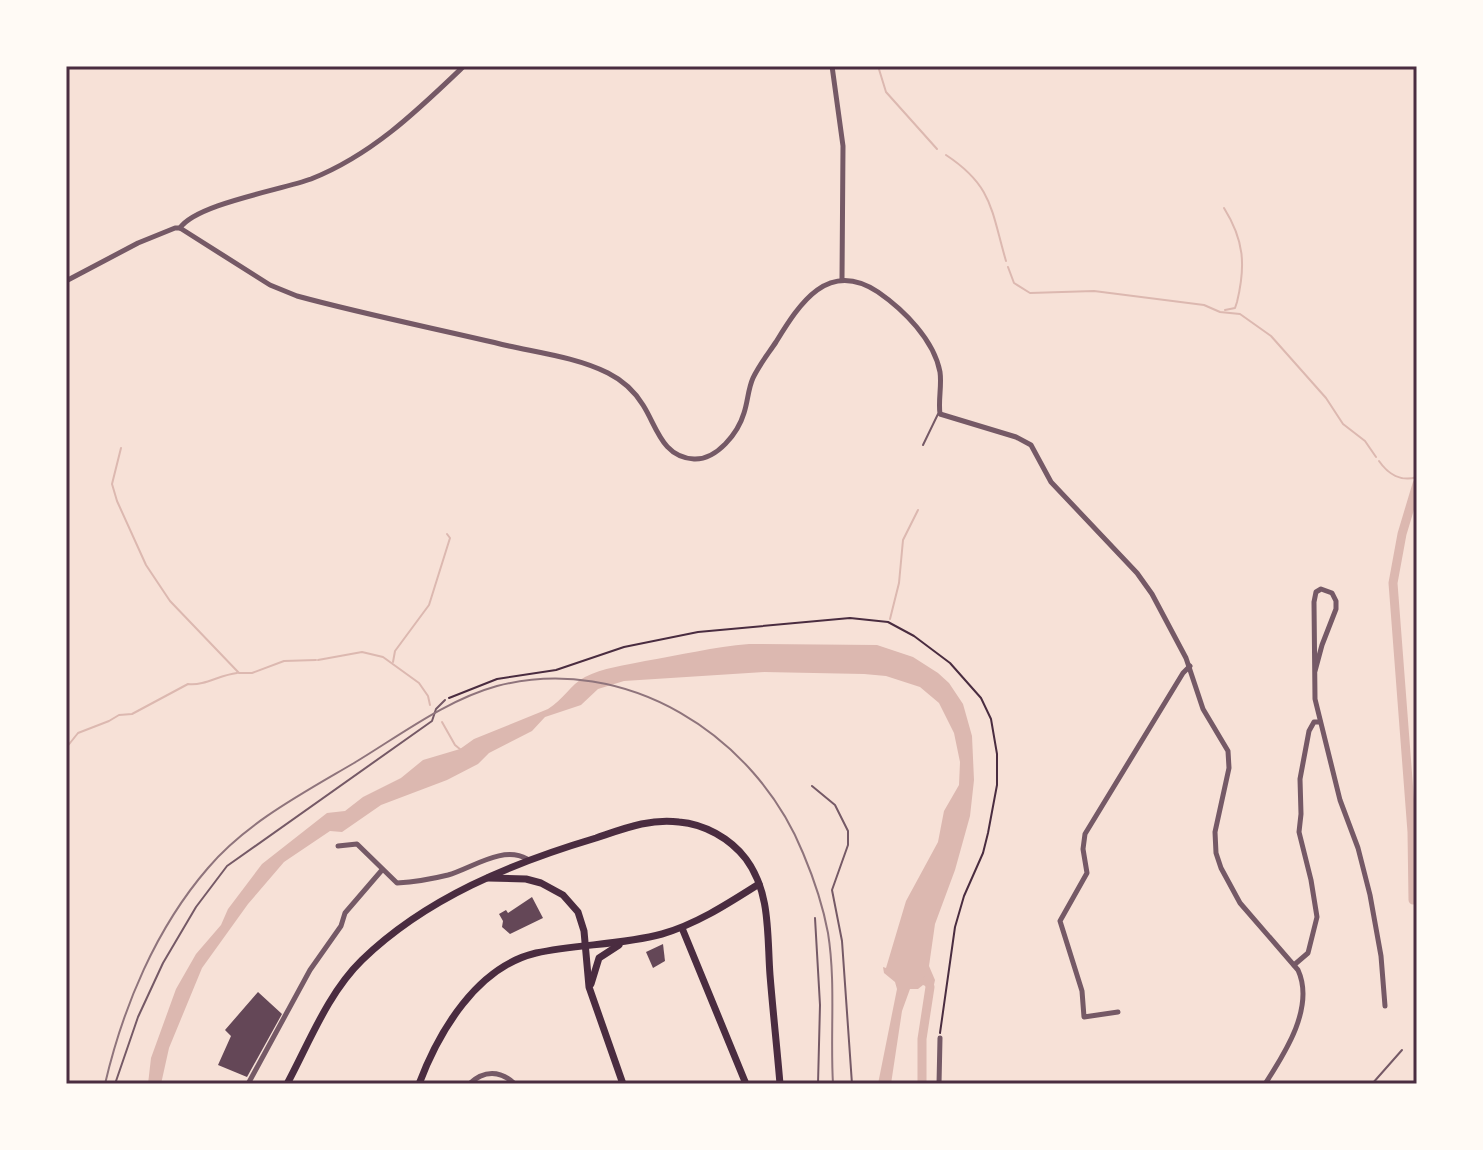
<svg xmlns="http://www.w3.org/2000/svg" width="1483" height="1150" viewBox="0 0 1483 1150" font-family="'Roboto Condensed',sans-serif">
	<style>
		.water { fill: #dcb8b0 }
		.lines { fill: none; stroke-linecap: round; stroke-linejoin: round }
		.stream { stroke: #dcb8b0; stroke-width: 2 }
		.canal { stroke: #dcb8b0; stroke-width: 9 }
		.building { fill: #644757 }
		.path { stroke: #4a2c40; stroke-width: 2 }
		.service { stroke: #755966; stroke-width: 2 }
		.minor { stroke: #755966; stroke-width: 5 }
		.secondary { stroke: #4a2c40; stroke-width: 7 }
		.rail { stroke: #8f747c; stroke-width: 2 }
		.neatline { fill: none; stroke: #4a2c40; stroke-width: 3 }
	</style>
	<rect width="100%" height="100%" fill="#f7e1d7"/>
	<path class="water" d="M 749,644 L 877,645 L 913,657 L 938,673 L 949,683 L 963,704 L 972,736 L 974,780 L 970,816 L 955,870 L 935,924 L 929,966 L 935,980 L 933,989 L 923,985 L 918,989 L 910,989 L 902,1011 L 891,1084 L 878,1084 L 897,989 L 895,982 L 884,973 L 883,967 L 886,968 L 906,901 L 938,842 L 944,811 L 959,785 L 960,762 L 954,733 L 939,703 L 920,687 L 886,676 L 864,674 L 764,672 L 624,681 L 598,689 L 581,705 L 545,717 L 532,731 L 489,753 L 478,764 L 447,780 L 381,805 L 342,832 L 330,831 L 284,862 L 248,904 L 202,968 L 169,1048 L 161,1084 L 148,1084 L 151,1058 L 176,989 L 196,954 L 221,925 L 228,909 L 262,864 L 327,813 L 345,811 L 363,797 L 401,778 L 423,760 L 460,749 L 474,739 L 548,709 C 563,700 570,685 585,677 C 602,668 626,665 645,661 C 680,655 714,647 749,644 Z"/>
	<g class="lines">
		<g class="stream">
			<path d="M 878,66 L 886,92 L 937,149"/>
			<path d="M 946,155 C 993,186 991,210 1006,261"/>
			<path d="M 1224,208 C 1244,240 1246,265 1237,302 L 1235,308 L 1225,310"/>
			<path d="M 1008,267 L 1014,283 L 1030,293 L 1094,291 L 1204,305 L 1220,312 L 1240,314 L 1271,336 L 1326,398 L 1343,424 L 1365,441 L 1376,457"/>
			<path d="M 121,448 L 112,484 L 117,501 L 146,565 L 170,601 L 239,673 L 252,673 L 284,661 L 316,660"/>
			<path d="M 1379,461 C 1388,474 1401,482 1417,477"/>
			<path d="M 890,619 L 899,583 L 903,540 L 918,510"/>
			<path d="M 318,660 L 362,652 L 383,657 L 419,683 L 428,696 L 430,705"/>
			<path d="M 393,662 L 395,651 L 429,605 L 450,538 L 447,534"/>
			<path d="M 442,722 L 455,745 L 461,750"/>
			<path d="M 66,748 L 78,733 L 109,721 L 119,715 L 132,714 L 188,684 C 205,686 219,675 237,673"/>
		</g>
		<g class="canal">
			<path d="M 1413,900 L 1412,832 L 1393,583 L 1402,534 L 1417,484"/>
			<path d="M 922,1084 L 922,1039 L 930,987 L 928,979"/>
		</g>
	</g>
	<g class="building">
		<path d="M 532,897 L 543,918 L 510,934 L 502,927 L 503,921 L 499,914 L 506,910 L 508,913 Z"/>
		<path d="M 663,944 L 665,961 L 653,968 L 646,952 Z"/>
		<path d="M 258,992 L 282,1014 L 247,1077 L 218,1065 L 231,1036 L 225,1030 Z"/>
	</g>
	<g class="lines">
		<path class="path" d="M 449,698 L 497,679 L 556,670 L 624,647 L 698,632 L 850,618 L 888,622 L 914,636 L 950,663 L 981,698 L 991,719 L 997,754 L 997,785 L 988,833 L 983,853 L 964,896 L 955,927 L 940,1033"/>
		<g class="service">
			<path d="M 923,445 L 938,414"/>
			<path d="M 812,786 L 835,805 L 848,831 L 848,845 L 832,890 L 842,941 L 852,1084"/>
			<path d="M 815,918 L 820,1005 L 818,1084"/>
			<path d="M 115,1084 L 138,1017 L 163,963 L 196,907 L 227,866 L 432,721 L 436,709 L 445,700"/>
			<path d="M 1372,1084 L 1402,1050"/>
		</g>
		<g class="minor">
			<path d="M 832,66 L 843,146 L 842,279"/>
			<path d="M 180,228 C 196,204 281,190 311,179 C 372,155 418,110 464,66"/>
			<path d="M 66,281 L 138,243 L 175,228 L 180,228 L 270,285 L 297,296 C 367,315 438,329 509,346 C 541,353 578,358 608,373 C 622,380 635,392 643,405 C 657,427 662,457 694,459 C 717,460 738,433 744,413 C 748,401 748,389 753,378 C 759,365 768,354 776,342 C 800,303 828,259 878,292 C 904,310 934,340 940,372 C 942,386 938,400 940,414 L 1016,437 L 1031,445 L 1051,482 L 1137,573 L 1152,594 L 1186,658 L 1203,709 L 1228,751 L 1229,768 L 1215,832 L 1216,853 L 1221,868 L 1240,903 L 1298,970 C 1315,1007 1285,1053 1265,1084"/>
			<path d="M 1315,671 L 1322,645 L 1336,609 L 1336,601 L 1332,593 L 1321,589 L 1316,592 L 1314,602 L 1315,699 L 1340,800 L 1358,848 L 1370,895 L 1381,956 L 1385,1006"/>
			<path d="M 338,846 L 357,844 L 397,883 C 414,882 432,879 448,875 C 472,868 503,845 527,859"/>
			<path d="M 1294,965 L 1308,953 L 1317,917 L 1311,880 L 1299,832 L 1301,814 L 1300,779 L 1309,731 L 1314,722 L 1319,722"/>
			<path d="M 1118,1012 L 1084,1017 L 1082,991 L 1060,921 L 1087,873 L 1083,849 L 1085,834 L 1183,673 L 1190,666"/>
			<path d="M 248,1084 L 310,970 L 341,926 L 345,913 L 382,870"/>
			<path d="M 469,1084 C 484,1070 500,1070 515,1084"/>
			<path d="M 939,1084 L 940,1038"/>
		</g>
		<g class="secondary">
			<path d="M 488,878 L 526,879 L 541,883 L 563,895 L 578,912 L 584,931 L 589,987 L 623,1084"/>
			<path d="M 682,928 L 746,1084"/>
			<path d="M 591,984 L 599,958 L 619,945"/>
			<path d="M 287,1084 C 309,1043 328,993 362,960 C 426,898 512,863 596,838 C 623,829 650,818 679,822 C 704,824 730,838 746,859 C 771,893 767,935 770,975 C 773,1012 777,1048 780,1084"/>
			<path d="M 419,1084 C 439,1031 477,967 536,953 C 578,944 621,945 662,934 C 697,924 729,903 759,884"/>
		</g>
		<path class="rail" d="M 105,1084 C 123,1007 156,928 208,868 C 246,823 303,793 354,763 C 399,736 446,700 497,686 C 626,653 755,735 803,853 C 814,879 823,906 828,933 C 836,983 830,1034 833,1084"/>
	</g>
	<rect width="1483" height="1150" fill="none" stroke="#fffaf5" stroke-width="136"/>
	<rect x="68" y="68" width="1347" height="1014" class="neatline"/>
</svg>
